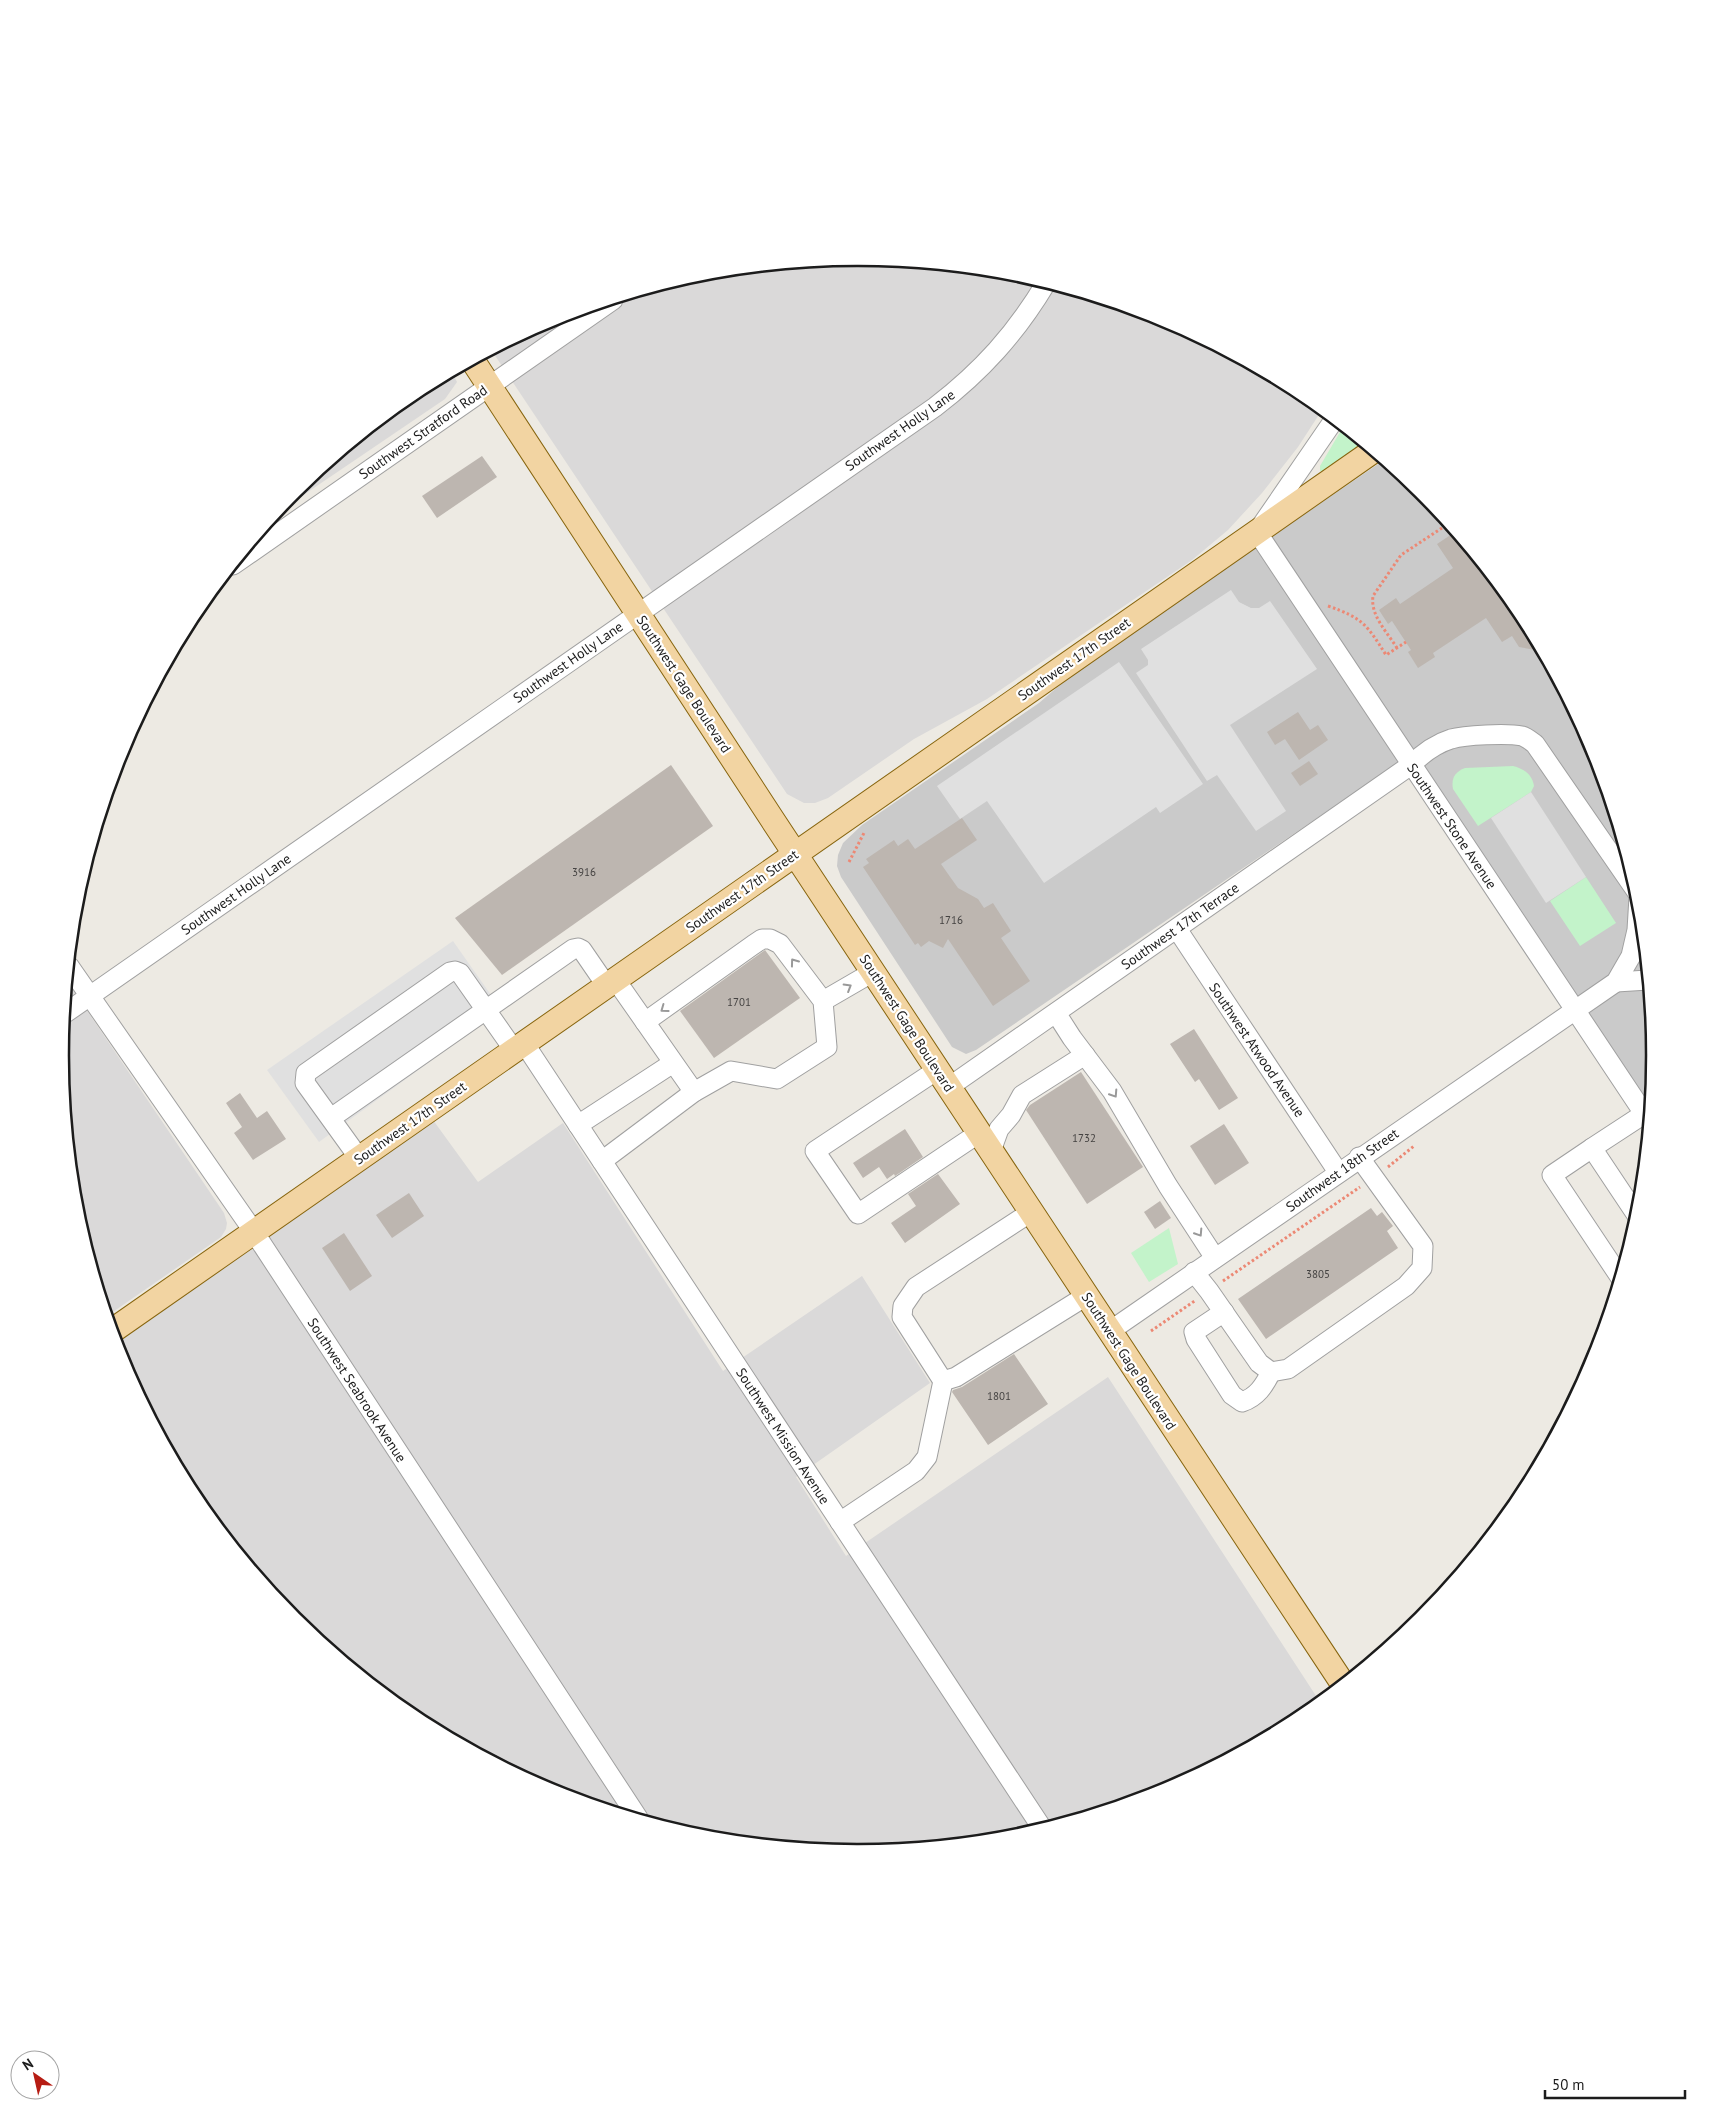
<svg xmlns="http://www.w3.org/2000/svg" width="1715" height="2110" viewBox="0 0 1715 2110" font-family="'PT Sans',sans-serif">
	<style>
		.residential { fill: #dad9d9 }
		.religious { fill: #cacaca }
		.park { fill: #c3f3ca }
		.parking { fill: #e0e0e0 }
		.building { fill: #bdb6b0 }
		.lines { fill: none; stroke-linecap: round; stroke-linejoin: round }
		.minor-casing { stroke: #a0a0a0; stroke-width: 21 }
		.major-casing { stroke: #87650e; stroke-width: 26 }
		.path { stroke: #ec8874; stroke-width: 3; stroke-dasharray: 2.5 2.5; stroke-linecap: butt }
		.minor { stroke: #fff; stroke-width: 19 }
		.major { stroke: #f2d4a2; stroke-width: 24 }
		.oneway { stroke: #999 }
		.labels { text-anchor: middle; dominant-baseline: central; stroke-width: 4.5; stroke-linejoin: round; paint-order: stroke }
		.number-label { font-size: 11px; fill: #444241 }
		.street-label { font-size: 14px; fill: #1c1c1c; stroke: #fff }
		.rim { fill: none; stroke: #1c1c1c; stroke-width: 2.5 }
	</style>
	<rect width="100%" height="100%" fill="#edeae3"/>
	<g class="residential">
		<path d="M 858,258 L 1013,273 L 1163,318 L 1301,392 L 1322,410 L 1298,447 L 1262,493 L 1228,530 L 1192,560 L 987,699 L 914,739 L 828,798 L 815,803 L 804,803 L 787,794 L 492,351 L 553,318 L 702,273 Z"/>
		<path d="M 452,372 L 457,382 L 445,399 L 274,515 L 294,491 L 415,392 Z"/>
		<path d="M 67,981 L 224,1213 L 227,1223 L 226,1229 L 221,1237 L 107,1316 L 75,1210 L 60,1055 Z"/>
		<path d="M 433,1120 L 478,1182 L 563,1123 L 723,1371 L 862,1276 L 930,1383 L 796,1477 L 846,1556 L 1108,1377 L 1320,1702 L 1300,1718 L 1162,1792 L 1013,1837 L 857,1852 L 702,1837 L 552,1792 L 414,1718 L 293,1619 L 194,1498 L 121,1360 L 115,1343 Z"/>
	</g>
	<path class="religious" d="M 1384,460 L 1422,491 L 1521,612 L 1594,750 L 1640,900 L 1655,1055 L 1650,1108 L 1414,752 L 976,1050 L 966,1054 L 952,1047 L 841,877 L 837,866 L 838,855 L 843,843 L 862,825 L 1039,703 L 1082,666 Z"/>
	<g class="park">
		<path d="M 1343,427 L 1363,443 L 1323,471 L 1320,471 L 1320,466 Z"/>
		<path d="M 1513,766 C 1524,769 1532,774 1534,786 L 1531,792 L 1478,826 L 1453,789 C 1451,778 1455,772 1465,768 Z"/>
		<path d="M 1586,877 L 1616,923 L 1580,946 L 1550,901 Z"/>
		<path d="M 1169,1228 L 1178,1264 L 1149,1282 L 1131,1253 Z"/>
	</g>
	<g class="parking">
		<path d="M 1231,590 L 1239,602 L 1251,608 L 1259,608 L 1270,601 L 1317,669 L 1230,725 L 1286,811 L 1256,831 L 1217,775 L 1207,781 L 1136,673 L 1148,665 L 1148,660 L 1141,649 Z"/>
		<path d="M 1119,662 L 1203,784 L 1160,813 L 1156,807 L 1044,883 L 987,801 L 960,819 L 937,786 Z"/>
		<path d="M 1531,792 L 1586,877 L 1546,903 L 1491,818 Z"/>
		<path d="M 453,941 L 491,995 L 567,942 L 591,945 L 319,1142 L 267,1070 Z"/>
	</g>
	<g class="building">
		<path d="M 482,456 L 497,477 L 437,518 L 422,496 Z"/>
		<path d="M 1455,532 L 1521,612 L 1541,651 L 1519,647 L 1512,636 L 1502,642 L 1486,618 L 1433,653 L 1435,657 L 1418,668 L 1408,652 L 1411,650 L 1392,621 L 1388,624 L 1379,610 L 1396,598 L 1400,604 L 1453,568 L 1437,544 Z"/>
		<path d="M 1298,712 L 1310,730 L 1318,725 L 1328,740 L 1299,760 L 1285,739 L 1275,745 L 1267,732 Z"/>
		<path d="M 1309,761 L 1318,774 L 1300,786 L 1291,773 Z"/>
		<path d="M 671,765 L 713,826 L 502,975 L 455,918 Z"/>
		<path d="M 962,818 L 977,840 L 941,864 L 958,888 L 978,899 L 984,908 L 993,903 L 1011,931 L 1001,938 L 1030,981 L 993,1006 L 948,939 L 943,948 L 929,941 L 921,947 L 918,943 L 915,945 L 863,867 L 869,863 L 866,859 L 894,840 L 898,846 L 908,839 L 915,849 Z"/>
		<path d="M 765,950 L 800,998 L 714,1058 L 680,1011 Z"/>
		<path d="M 1194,1029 L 1238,1098 L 1219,1110 L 1199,1079 L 1195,1082 L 1170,1044 Z"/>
		<path d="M 1081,1072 L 1143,1167 L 1087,1204 L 1026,1110 L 1030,1105 Z"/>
		<path d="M 240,1093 L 257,1118 L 267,1111 L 286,1139 L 253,1160 L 234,1133 L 242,1127 L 226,1103 Z"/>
		<path d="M 1224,1124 L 1249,1163 L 1215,1185 L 1190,1146 Z"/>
		<path d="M 905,1129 L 923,1157 L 895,1176 L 894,1174 L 887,1179 L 879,1167 L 863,1178 L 853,1163 Z"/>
		<path d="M 938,1174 L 960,1204 L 905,1243 L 891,1223 L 916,1206 L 908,1194 Z"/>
		<path d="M 409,1193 L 424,1216 L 392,1238 L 376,1215 Z"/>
		<path d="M 1160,1201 L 1171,1218 L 1155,1229 L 1144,1212 Z"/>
		<path d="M 1371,1208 L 1377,1216 L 1382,1212 L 1393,1226 L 1387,1231 L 1398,1248 L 1266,1339 L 1238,1299 Z"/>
		<path d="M 344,1233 L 372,1276 L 350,1291 L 322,1248 Z"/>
		<path d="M 1014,1354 L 1048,1404 L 988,1445 L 952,1392 L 953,1390 L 962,1387 Z"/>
	</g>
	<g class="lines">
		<g class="minor-casing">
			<g id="minor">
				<path d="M 1334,420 L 1257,532 L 1649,1121"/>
				<path d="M 233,565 L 613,300"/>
				<path d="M 1177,929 L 1338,1172"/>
				<path d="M 69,966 L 254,1232 L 638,1818"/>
				<path d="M 615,979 L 694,1092"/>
				<path d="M 1616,982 L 1648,980"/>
				<path d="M 823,1001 L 873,972"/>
				<path d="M 1056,1013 L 1072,1038 L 1112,1091 L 1168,1186 L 1215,1258"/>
				<path d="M 64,1014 L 935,407 C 982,371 1016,333 1046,283"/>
				<path d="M 524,1043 L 1042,1828"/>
				<path d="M 937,1070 L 815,1151 L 858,1214 L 979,1133"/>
				<path d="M 949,1087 L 1411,765 C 1422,754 1435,744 1451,739 C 1465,735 1507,733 1522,736 C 1526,737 1531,741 1535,744 L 1637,892"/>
				<path d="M 331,1118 L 573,949 L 578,948 L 582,950 L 606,985"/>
				<path d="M 578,1125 L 673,1063"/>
				<path d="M 1592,1148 L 1552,1175 L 1620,1277"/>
				<path d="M 991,1151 L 999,1129 L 1011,1115 L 1022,1095 L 1085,1055"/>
				<path d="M 359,1158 L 305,1083 L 306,1073 L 450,972 L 455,971 L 460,973 L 514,1050"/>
				<path d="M 602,1161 L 694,1092 L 731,1071 L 777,1079 L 827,1047 L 823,1001 L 780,944 L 770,939 L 762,939 L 753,945 L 645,1022"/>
				<path d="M 1031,1212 L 916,1287 L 903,1306 L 902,1317 L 943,1381 L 956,1377 L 1086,1296"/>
				<path d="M 1638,1217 L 1592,1148 L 1644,1114"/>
				<path d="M 1194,1272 L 1209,1291 L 1259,1363 L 1271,1372 L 1288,1369 L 1406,1286 L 1422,1268 L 1423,1246 L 1359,1157"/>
				<path d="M 1224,1312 L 1194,1332 L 1196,1339 L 1232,1395 L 1242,1402 C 1257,1397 1264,1386 1271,1372"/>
				<path d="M 1110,1331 L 1616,982 L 1631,956 L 1637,930 L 1639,897"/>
				<path d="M 840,1522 L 916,1471 L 927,1457 L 943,1381"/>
			</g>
		</g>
		<g class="major-casing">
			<g id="major">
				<path d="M 473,361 L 772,819 L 1343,1684"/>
				<path d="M 112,1331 L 1373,451"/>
			</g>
		</g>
		<g class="path">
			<path d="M 1328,606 C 1363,618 1367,625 1386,655 L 1406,642"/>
			<path d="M 1397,648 C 1387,632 1370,615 1373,596 L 1401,555 L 1448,524"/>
			<path d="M 849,862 L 865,831"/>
			<path d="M 1388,1167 L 1414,1146"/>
			<path d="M 1223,1281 L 1360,1187"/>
			<path d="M 1151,1331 L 1196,1300"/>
		</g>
		<use href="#minor" class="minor"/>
		<use href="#major" class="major"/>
	</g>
	<defs><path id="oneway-chevron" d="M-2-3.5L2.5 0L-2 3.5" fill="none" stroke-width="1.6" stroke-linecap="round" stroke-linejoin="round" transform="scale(1.25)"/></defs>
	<g class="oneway">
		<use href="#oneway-chevron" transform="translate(794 962) rotate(-126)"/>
		<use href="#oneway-chevron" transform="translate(848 987) rotate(-31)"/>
		<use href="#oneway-chevron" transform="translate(664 1009) rotate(144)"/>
		<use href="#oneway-chevron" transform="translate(1114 1094) rotate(57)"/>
		<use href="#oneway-chevron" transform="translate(1199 1233) rotate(57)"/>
	</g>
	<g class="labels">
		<g class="number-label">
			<text x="584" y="872">3916</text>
			<text x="951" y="920">1716</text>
			<text x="739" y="1002">1701</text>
			<text x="1084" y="1138">1732</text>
			<text x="1318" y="1274">3805</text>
			<text x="999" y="1396">1801</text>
		</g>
		<g class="street-label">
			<text transform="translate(900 430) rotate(-35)">Southwest Holly Lane</text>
			<text transform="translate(423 432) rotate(-35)">Southwest Stratford Road</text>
			<text transform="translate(1074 659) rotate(-35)">Southwest 17th Street</text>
			<text transform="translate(568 662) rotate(-35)">Southwest Holly Lane</text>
			<text transform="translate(684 684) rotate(57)">Southwest Gage Boulevard</text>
			<text transform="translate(1452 826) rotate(56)">Southwest Stone Avenue</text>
			<text transform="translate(742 891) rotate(-35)">Southwest 17th Street</text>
			<text transform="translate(236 894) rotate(-35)">Southwest Holly Lane</text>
			<text transform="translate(1180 926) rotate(-35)">Southwest 17th Terrace</text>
			<text transform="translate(907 1023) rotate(57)">Southwest Gage Boulevard</text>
			<text transform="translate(1257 1050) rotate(56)">Southwest Atwood Avenue</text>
			<text transform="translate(410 1123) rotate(-35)">Southwest 17th Street</text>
			<text transform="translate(1342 1170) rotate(-35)">Southwest 18th Street</text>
			<text transform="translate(1129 1361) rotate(57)">Southwest Gage Boulevard</text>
			<text transform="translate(357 1390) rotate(57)">Southwest Seabrook Avenue</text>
			<text transform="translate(783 1436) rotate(57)">Southwest Mission Avenue</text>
		</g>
	</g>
	<path d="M0 0H1715V2110H0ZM857 266H858A788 788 0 0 1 1646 1054V1056A788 788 0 0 1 858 1844H857A788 788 0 0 1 69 1056V1054A788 788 0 0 1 857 266Z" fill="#fff" fill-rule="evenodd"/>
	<path class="rim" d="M857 266H858A788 788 0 0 1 1646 1054V1056A788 788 0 0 1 858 1844H857A788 788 0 0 1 69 1056V1054A788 788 0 0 1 857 266Z"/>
	<g transform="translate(35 2075) rotate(326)"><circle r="24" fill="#ffffff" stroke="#a4a4a4"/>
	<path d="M0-4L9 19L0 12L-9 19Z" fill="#b61c13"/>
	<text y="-8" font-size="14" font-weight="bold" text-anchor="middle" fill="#1c1c1c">N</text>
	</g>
	<path d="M1545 2090v8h140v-8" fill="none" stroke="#1c1c1c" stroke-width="2.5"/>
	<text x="1552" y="2090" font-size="15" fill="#1c1c1c" stroke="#ffffff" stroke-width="4" paint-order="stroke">50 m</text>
</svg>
